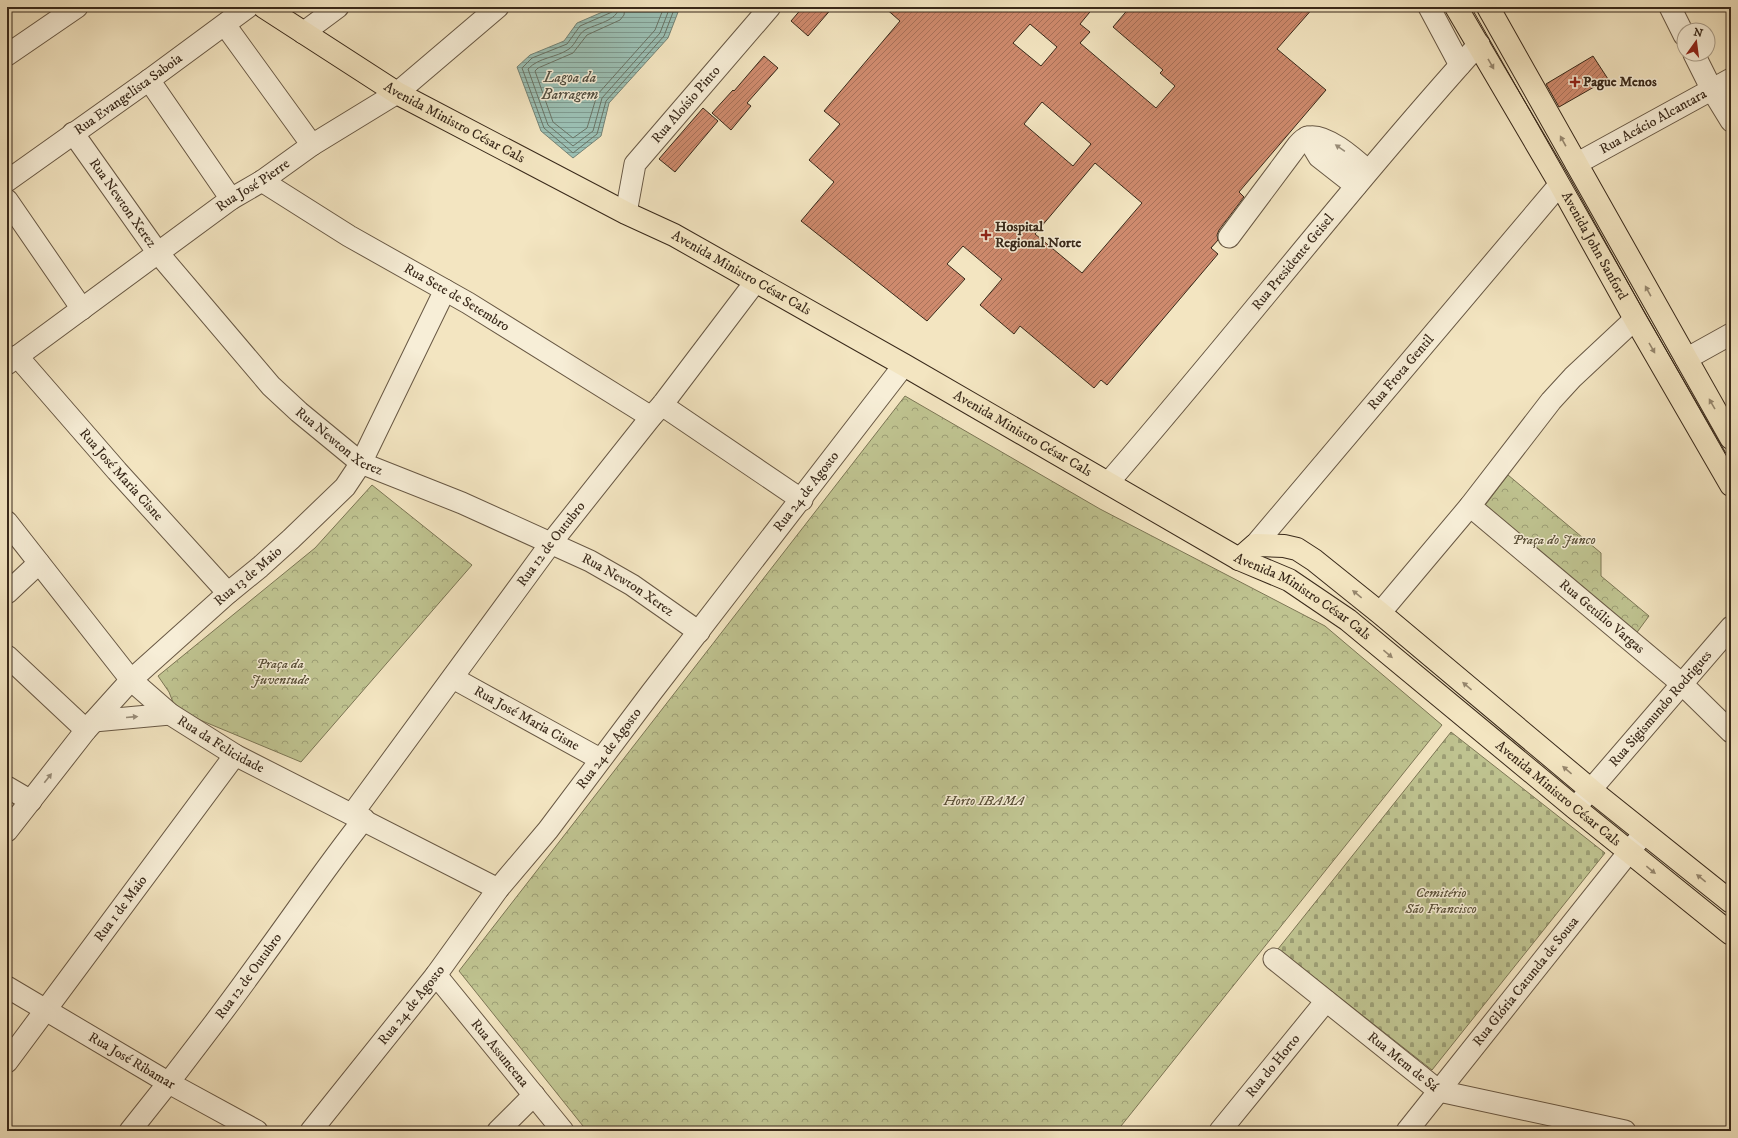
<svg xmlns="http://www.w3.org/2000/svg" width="1738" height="1138" viewBox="0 0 1738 1138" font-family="'IM FELL DW Pica',serif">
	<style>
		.forest { fill: url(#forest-crowns); stroke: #7c7655 }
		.cemetery { fill: url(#cemetery-stones); stroke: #7c7655 }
		.water { fill: url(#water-rules); stroke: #748376 }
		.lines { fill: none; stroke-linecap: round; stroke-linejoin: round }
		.shore { stroke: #6a7466; stroke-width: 1 }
		.building { fill: url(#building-hatch); stroke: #39291a; fill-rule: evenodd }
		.minor-casing { stroke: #685844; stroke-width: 23 }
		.major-casing { stroke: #39291a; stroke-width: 24 }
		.minor { stroke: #f7eed7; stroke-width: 21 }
		.major { stroke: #f3e5c1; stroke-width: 22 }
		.tram { stroke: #39291a; stroke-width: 1 }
		.oneway { fill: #96876e }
		.oneway2 { fill: #988c78 }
		.poi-dot { fill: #8f2418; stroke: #f7eed7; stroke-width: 1.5 }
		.labels { text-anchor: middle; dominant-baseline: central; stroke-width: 3; stroke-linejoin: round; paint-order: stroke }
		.poi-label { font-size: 14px; font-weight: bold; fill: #39291a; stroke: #f7eed7; text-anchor: start }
		.street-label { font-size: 14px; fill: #39291a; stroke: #f7eed7 }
		.park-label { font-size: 14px; font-style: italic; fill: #5a5038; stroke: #f7eed7 }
		.water-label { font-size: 15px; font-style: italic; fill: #524e40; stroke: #f7eed7 }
	</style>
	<defs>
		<pattern id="forest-crowns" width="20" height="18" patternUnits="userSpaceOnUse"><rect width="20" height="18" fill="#bfc390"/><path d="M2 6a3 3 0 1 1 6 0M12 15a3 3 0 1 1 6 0" fill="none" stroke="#9c9e75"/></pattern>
		<pattern id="cemetery-stones" width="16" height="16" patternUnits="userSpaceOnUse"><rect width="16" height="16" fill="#bfc390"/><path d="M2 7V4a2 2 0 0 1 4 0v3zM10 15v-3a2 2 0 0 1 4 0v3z" fill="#9c9e75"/></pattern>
		<pattern id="water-rules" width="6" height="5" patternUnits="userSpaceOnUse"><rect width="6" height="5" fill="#9bbfb3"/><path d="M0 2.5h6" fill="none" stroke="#7f9b91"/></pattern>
		<pattern id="building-hatch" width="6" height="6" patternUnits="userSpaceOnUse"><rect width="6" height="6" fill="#ce8a6d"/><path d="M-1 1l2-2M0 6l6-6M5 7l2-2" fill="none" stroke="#a87159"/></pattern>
	</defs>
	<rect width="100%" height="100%" fill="#f3e5c1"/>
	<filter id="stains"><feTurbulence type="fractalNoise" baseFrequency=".005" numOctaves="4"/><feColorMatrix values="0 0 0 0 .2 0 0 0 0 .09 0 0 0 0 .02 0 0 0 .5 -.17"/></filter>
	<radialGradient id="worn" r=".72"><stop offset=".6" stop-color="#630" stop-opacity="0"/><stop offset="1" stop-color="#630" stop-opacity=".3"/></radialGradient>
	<g class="forest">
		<path d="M 905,396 L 1100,509 L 1325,626 L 1442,725 L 1117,1131 L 587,1131 L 459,971 Z"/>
		<path d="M 1508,475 L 1601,553 L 1601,576 L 1649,616 L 1635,635 L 1483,508 Z"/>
		<path d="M 372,485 L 472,565 L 301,762 L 176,710 L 169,692 L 158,676 L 315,548 Z"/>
	</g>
	<path class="cemetery" d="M 1451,732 L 1605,853 L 1432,1070 L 1278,949 Z"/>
	<path class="water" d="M 614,7 L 680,7 L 668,38 L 609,103 L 601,136 L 573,158 L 541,131 L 517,67 L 530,55 L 564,41 L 577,23 Z"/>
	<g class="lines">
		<g class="shore">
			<path d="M 614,7 L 612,12 L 580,26 L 567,44 L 532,58 L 522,68 L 544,128 L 573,153 L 597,134 L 606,101 L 664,36 L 675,7"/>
			<path d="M 619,7 C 618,21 595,24 585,30 C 578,34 576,44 569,49 C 556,58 539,57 528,69 L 548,125 L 573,146 L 593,131 L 602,98 L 660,33 L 670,7"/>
			<path d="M 625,7 L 624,15 L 620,20 L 587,35 L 573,53 L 538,68 L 535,71 L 553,122 L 573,138 L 587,128 L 597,95 L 655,30 L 664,7"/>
		</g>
	</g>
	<g class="building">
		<path d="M 803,7 L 833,7 L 808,36 L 791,21 Z"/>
		<path d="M 884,7 L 1094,7 L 1080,24 L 1090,32 L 1080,43 L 1156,108 L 1175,86 L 1160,73 L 1163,70 L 1113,27 L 1130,7 L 1314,7 L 1277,49 L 1326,90 L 1239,192 L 1244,197 L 1219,230 L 1217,235 L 1218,240 L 1211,248 L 1218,254 L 1107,385 L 1101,380 L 1094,388 L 1020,326 L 1014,334 L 980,305 L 1002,279 L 963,246 L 947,264 L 965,279 L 927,321 L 801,221 L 834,182 L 809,160 L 840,124 L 824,111 L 900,21 ZM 1030,24 L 1057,47 L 1041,66 L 1013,43 ZM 1042,102 L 1091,144 L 1073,166 L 1024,124 ZM 1095,163 L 1142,203 L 1082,273 L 1035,234 Z"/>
		<path d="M 764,56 L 778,68 L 747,103 L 751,106 L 731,130 L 712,113 L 733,90 L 734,91 Z"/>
		<path d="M 1593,56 L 1608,79 L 1559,107 L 1546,84 Z"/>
		<path d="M 703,108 L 718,121 L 675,172 L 659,159 Z"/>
	</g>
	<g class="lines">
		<g class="minor-casing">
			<g id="minor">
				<path d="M 1429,7 L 1460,65"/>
				<path d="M 1670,7 L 1684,35"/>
				<path d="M 225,25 L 312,145"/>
				<path d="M 303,33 L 338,7"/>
				<path d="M 1694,54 L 1712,90 L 1731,121"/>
				<path d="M 7,55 L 77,7"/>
				<path d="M 149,80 L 231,199"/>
				<path id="s1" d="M 73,133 L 158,253 L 271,386 L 299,412 L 361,463 L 462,503 L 590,561 L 632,585 L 699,632"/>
				<path d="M 1307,137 L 1319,157 L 1356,186"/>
				<path id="s2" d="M 1576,164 L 1731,79"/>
				<path id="s3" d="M 7,181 L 149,80 L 248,7"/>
				<path id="s4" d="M 262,181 L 349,236 L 468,303 L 651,417"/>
				<path d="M 7,200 L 82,309"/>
				<path id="s5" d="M 626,213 L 635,164 L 770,7"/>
				<path d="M 1229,237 L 1291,154 C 1295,149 1299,141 1306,138 C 1323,130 1356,160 1368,171"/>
				<path id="s6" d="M 17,356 L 117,471 L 228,593"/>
				<path d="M 1686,359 L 1731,334"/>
				<path id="s7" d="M 7,364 L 231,199 L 262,181 L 312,145 L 397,93 L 498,7"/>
				<path d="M 662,405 L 802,500"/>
				<path id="s8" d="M 1108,483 C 1234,338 1351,186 1479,44"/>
				<path id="s9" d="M 1470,506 L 1682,684 L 1731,732"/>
				<path id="s10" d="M 7,522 L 131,680 L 170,714 L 235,755 L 498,889"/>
				<path id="s11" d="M 1255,545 L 1560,184"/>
				<path d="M 7,593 L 39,563"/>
				<path d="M 1380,613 L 1470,506 L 1551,401 L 1573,377 L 1635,319"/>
				<path d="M 7,656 L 86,730"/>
				<path id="s12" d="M 453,678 L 600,759"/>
				<path d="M 94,721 L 170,714"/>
				<path d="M 7,787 L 31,801"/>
				<path id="s13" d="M 1575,808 L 1731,627"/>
				<path id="s14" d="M 353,813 L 551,543 L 651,417 L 662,405 L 756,281"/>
				<path id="s15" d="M 7,831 L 86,730 L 131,680 L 228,593 L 260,567 L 291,539 L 345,487 L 361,463 L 445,290"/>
				<path id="s16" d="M 1274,959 L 1439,1091 L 1625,1131"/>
				<path id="s17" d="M 436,975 L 563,1131"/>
				<path id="s18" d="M 7,987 L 169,1083 L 257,1131"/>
				<path id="s19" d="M 7,1062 L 235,755"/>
				<path id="s20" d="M 130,1131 C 177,1073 222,1014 265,954 C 298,909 329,863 364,819"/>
				<path id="s21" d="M 311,1131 L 436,975 L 498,889 L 548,830 L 651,693 L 904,365"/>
				<path d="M 498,1131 L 534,1095"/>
				<path id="s22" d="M 1220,1131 L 1326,1001"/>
				<path id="s23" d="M 1407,1131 L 1644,833"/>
			</g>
		</g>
		<g class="major-casing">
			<g id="major">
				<path id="s24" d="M 264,7 L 397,93 L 626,213 L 674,235 L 904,365 L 1239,559 L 1289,580 L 1348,620 L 1575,808 L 1731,934"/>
				<path id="s25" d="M 1456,7 L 1560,184 L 1635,319 L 1731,485"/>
				<path d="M 1488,7 L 1731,438"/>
				<path d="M 1239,559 L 1255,545 L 1284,546 L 1297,549 L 1314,560 L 1380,613 L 1591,790 L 1731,902"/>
			</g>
		</g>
		<use href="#minor" class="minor"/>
		<use href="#major" class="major"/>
		<path class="tram" d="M 1471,7 L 1731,464"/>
	</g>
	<defs><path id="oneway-solid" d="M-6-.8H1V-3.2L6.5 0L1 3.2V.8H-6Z"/></defs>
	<g class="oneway">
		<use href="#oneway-solid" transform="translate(1491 64) rotate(60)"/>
		<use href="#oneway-solid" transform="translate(1563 141) rotate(-119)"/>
		<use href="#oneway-solid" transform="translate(1648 291) rotate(-119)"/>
		<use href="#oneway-solid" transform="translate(1652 348) rotate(60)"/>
		<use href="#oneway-solid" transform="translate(1712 404) rotate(-120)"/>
		<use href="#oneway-solid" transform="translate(1357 594) rotate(-141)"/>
		<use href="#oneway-solid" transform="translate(1388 654) rotate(40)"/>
		<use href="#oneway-solid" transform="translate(1467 686) rotate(-140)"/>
		<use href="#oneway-solid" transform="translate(1567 770) rotate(-140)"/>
		<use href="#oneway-solid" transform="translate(1651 870) rotate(39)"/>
		<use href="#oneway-solid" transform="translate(1701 878) rotate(-141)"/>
	</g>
	<g class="oneway2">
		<use href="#oneway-solid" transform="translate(1340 148) rotate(-145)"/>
		<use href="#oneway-solid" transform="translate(132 717) rotate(-5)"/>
		<use href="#oneway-solid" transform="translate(48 778) rotate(-52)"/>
	</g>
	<g class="poi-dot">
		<path d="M1573 76h4v4h4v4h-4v4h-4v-4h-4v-4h4z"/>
		<path d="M984 229h4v4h4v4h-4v4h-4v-4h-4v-4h4z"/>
	</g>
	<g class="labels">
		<g class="poi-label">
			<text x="1583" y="82">Pague Menos</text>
			<text x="995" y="227">Hospital<tspan x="995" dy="16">Regional Norte</tspan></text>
		</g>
		<g class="street-label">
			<text stroke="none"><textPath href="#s3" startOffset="149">Rua Evangelista Saboia</textPath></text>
			<text stroke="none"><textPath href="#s5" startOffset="128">Rua Aloísio Pinto</textPath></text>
			<text stroke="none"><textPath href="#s24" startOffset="223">Avenida Ministro César Cals</textPath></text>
			<text stroke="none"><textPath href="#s2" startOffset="88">Rua Acácio Alcantara</textPath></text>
			<text stroke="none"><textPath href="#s7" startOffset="304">Rua José Pierre</textPath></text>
			<text stroke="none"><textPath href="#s1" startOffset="86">Rua Newton Xerez</textPath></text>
			<text stroke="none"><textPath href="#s25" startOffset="276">Avenida John Sanford</textPath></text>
			<text stroke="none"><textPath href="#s8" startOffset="288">Rua Presidente Geisel</textPath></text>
			<text stroke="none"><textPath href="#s24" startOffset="547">Avenida Ministro César Cals</textPath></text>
			<text stroke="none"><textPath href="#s4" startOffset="227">Rua Sete de Setembro</textPath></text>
			<text stroke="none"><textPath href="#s11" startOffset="226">Rua Frota Gentil</textPath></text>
			<text stroke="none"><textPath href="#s24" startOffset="871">Avenida Ministro César Cals</textPath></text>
			<text stroke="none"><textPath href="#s1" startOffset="410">Rua Newton Xerez</textPath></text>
			<text stroke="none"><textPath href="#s6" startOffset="158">Rua José Maria Cisne</textPath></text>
			<text stroke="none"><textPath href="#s21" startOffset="809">Rua 24 de Agosto</textPath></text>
			<text stroke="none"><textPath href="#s14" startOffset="334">Rua 12 de Outubro</textPath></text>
			<text stroke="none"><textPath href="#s15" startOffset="352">Rua 13 de Maio</textPath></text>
			<text stroke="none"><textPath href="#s1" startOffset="734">Rua Newton Xerez</textPath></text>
			<text stroke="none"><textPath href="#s24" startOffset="1195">Avenida Ministro César Cals</textPath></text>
			<text stroke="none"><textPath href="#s9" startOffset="172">Rua Getúlio Vargas</textPath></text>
			<text stroke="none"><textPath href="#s13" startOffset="131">Rua Sigismundo Rodrigues</textPath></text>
			<text stroke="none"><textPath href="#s12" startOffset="84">Rua José Maria Cisne</textPath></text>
			<text stroke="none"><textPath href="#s10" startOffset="312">Rua da Felicidade</textPath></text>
			<text stroke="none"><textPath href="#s21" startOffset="485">Rua 24 de Agosto</textPath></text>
			<text stroke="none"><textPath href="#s24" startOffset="1519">Avenida Ministro César Cals</textPath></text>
			<text stroke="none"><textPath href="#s19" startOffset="191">Rua 1 de Maio</textPath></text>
			<text stroke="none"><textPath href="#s20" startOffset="195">Rua 12 de Outubro</textPath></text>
			<text stroke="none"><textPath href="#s23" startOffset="191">Rua Glória Catunda de Sousa</textPath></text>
			<text stroke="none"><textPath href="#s21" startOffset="161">Rua 24 de Agosto</textPath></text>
			<text stroke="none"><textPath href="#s17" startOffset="101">Rua Assuncena</textPath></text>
			<text stroke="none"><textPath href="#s18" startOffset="145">Rua José Ribamar</textPath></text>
			<text stroke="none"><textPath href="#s16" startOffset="165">Rua Mem de Sá</textPath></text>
			<text stroke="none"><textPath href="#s22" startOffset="84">Rua do Horto</textPath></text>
		</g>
		<g class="park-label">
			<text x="1554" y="540">Praça do Junco</text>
			<text x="280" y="664">Praça da<tspan x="280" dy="16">Juventude</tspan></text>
			<text x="984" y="801">Horto IBAMA</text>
			<text x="1441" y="893">Cemitério<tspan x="1441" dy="16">São Francisco</tspan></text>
		</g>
		<g class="water-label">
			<text x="570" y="77">Lagoa da<tspan x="570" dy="17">Barragem</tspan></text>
		</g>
	</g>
	<rect width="1738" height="1138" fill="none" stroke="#f3e5c1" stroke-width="24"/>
	<rect x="8" y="8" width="1722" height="1122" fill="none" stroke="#39291a" stroke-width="2"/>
	<rect x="12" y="12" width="1714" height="1114" fill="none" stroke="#39291a"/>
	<g transform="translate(1696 42) rotate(14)"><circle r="19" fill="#f7eed7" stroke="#ab9f8b"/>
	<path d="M0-3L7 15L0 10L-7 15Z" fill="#8f2418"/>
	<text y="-6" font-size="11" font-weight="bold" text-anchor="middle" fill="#39291a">N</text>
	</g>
	<rect width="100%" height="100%" filter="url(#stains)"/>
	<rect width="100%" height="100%" fill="url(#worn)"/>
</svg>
